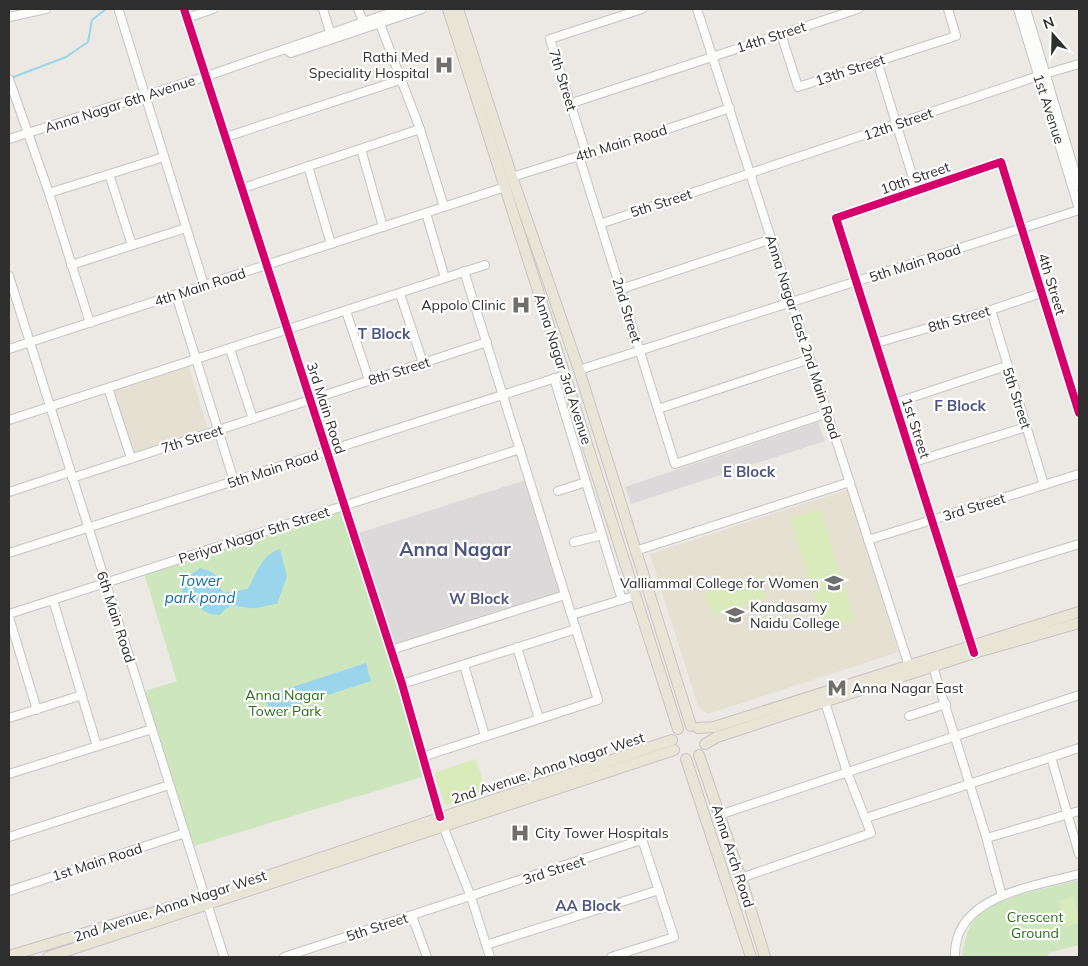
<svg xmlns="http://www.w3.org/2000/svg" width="1088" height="966" viewBox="0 0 1088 966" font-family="Mulish,sans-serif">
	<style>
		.industrial { fill: #dcd9db }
		.education { fill: #e6e0d3 }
		.green { fill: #cee6be }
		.pitch { fill: #d9eabb }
		.water { fill: #99d6ec }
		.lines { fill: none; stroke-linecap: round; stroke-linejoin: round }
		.stream { stroke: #99d6ec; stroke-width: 2 }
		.minor-casing { stroke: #c5c4c5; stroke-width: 10 }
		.major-casing { stroke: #c6c5c4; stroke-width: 12 }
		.minor { stroke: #fcfcfb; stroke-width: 8 }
		.major { stroke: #e8e4d6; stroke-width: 10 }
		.cycleway-casing { stroke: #fff; stroke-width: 11 }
		.cycleway { stroke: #d6006c; stroke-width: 8 }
		.labels { text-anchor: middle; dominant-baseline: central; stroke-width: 4.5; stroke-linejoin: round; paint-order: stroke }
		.street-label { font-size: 14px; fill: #2e2e2e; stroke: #fff }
		.poi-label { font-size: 14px; fill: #2e2e2e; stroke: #fff; text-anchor: end }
		.park-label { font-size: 14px; fill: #2c6e1b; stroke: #fff }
		.neighbourhood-label { font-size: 15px; font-weight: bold; fill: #4d5680; stroke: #fff }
		.water-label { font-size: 15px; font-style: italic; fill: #0d6fa3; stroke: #fff }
		.district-label { font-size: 19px; font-weight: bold; fill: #4d5680; stroke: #fff }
	</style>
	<rect width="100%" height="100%" fill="#ece8e4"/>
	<g class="industrial">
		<path d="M 818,422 L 825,441 L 631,504 L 625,487 Z"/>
		<path d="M 526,480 L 560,592 L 392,645 L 356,534 Z"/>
	</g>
	<g class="education">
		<path d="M 187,361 L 208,429 L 133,453 L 112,385 Z"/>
		<path d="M 849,489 L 898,652 L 708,714 L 698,706 L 650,554 Z"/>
	</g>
	<g class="green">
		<path d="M 342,508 L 425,776 L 194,846 L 145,691 L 177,681 L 144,573 Z"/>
		<path d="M 1078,880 L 1079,945 L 1048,953 L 1049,957 L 962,957 C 964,942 968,922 982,912 C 1004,895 1050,888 1078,880 Z"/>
	</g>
	<g class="pitch">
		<path d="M 820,509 L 855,620 L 824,630 L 790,518 Z"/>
		<path d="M 759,576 L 766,598 L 712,615 L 705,593 Z"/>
		<path d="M 476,759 L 486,791 L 445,805 L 434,773 Z"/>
		<path d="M 1074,896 L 1079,923 L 1066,927 L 1059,901 Z"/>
	</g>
	<g class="water">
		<path d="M 280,549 L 287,576 L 277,604 C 270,604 264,607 257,608 C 240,610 233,598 220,615 L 210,614 L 183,599 C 179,578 185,579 200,568 L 210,571 L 218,577 L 219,586 L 224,593 L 248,589 C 256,574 262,554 280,549 Z"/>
		<path d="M 366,663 L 371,681 L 270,714 L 265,696 Z"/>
	</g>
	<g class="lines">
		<path class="stream" d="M 11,78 L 66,57 L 88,42 L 92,20 L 106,9"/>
		<g class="minor-casing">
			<g id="minor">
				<path d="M 184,9 L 402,684 L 440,817"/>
				<path d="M 323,9 L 330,32"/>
				<path d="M 358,9 L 363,21"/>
				<path d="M 697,9 L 909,666"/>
				<path d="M 1018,9 L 1079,209"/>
				<path d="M 1026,9 L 1079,186"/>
				<path d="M 119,11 L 204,285"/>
				<path d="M 9,17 L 46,9"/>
				<path d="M 187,18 L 213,9"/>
				<path d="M 380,24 L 420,129 L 444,207"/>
				<path d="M 781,34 L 798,87 L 956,36 L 948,9"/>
				<path d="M 285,49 L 291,53 L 422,9"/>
				<path d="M 877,61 L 917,191"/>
				<path d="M 9,79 L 49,193 L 90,323"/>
				<path d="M 569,104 L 858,9"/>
				<path d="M 226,137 L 400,80"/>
				<path d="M 9,139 L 207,76 L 401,9"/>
				<path d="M 361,149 L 383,227"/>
				<path d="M 579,156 L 675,464 L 828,413"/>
				<path d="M 587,156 L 550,39 L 642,9"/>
				<path d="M 308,166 L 331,244"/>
				<path d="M 109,174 L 132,245"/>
				<path d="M 512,177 L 579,156 L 587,156 L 730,108"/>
				<path d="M 243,188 L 420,129"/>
				<path d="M 49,193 L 164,157"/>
				<path d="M 426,213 L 445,278"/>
				<path d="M 600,224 L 1038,76 L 1079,64"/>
				<path d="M 71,265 L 186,228"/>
				<path d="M 9,276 L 224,957"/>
				<path d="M 621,289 L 772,239"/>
				<path d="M 400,294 L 423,363"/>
				<path d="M 176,295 L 234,481"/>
				<path d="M 991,310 L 1044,485"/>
				<path d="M 346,311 L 369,380"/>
				<path d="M 876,343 L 991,310 L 1041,293"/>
				<path d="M 9,349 L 505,187"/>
				<path d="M 230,349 L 253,419"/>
				<path d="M 579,370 L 1079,210"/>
				<path d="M 554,378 L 622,600"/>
				<path d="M 108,388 L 131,458"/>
				<path d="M 895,403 L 1006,366"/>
				<path d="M 658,409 L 810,359"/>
				<path d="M 9,420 L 485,265"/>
				<path d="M 914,462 L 1026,427"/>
				<path d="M 72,478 L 487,342"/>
				<path d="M 558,491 L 586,482"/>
				<path d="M 9,492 L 70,472"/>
				<path d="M 868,540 L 1079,474"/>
				<path d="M 574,542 L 602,535"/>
				<path d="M 635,551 L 850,482"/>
				<path d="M 9,553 L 565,375"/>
				<path d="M 953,583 L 1079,544"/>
				<path d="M 53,600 L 97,746"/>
				<path d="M 9,614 L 520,449"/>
				<path d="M 572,615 L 634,596"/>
				<path d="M 9,617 L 37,710"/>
				<path d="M 517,647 L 539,719"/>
				<path d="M 972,649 L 836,218 L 1001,162 L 1079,413"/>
				<path d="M 391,650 L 565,595"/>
				<path d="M 464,665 L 485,736"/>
				<path d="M 933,667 L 985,833 L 1002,896"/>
				<path d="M 402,684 L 576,629"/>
				<path d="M 909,716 L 946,704"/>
				<path d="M 9,718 L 82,695"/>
				<path d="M 422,757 L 598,700 L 464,271"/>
				<path d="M 1051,757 L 1079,854"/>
				<path d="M 9,774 L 152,729"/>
				<path d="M 719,815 L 1079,695"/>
				<path d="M 866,818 L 1079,748"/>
				<path d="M 443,826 L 471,897 L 490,957"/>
				<path d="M 9,837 L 169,785"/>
				<path d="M 987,838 L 1079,811"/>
				<path d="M 741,878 L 871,833 L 847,772 L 825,702"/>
				<path d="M 9,891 L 185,833"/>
				<path d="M 412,916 L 427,957"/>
				<path d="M 486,945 L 659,890"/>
				<path d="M 284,957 L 638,841 L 643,842 L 674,937 L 611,957"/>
				<path d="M 955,957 C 953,895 1034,887 1079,874"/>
			</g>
		</g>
		<g class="major-casing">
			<g id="major">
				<path d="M 448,9 L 678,729"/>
				<path d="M 458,9 L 512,177 L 579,370 L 691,726"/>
				<path d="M 698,728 L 714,727 L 1079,612"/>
				<path d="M 705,744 L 717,737 L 974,653 L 1079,623"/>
				<path d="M 699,755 L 741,878 L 765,957"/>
				<path d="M 686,759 L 751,957"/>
				<path d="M 9,956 L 204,897 L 672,740"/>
				<path d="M 48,957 L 674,750"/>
			</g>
		</g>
		<use href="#minor" class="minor"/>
		<use href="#major" class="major"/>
		<g class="cycleway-casing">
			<g id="cycleway">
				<path d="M 184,9 L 402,684 L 440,817"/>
				<path d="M 974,653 L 836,218 L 1001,162 L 1079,413"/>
			</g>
		</g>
		<use href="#cycleway" class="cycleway"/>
	</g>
	<defs>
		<g id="hospital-bare" transform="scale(1.5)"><path d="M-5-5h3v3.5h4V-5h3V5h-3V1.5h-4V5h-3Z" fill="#706f6e" stroke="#fff" stroke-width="2.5" paint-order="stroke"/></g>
		<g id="university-bare" transform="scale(1.5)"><path d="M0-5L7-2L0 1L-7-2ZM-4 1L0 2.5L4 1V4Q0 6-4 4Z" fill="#706f6e" stroke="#fff" stroke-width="2.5" paint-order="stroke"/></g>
		<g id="metro-bare" transform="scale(1.5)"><path d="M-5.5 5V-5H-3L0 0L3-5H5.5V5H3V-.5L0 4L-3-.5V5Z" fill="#706f6e" stroke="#fff" stroke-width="2.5" paint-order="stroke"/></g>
	</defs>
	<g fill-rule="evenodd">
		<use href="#hospital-bare" x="444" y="65"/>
		<use href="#hospital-bare" x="521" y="305"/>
		<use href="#university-bare" x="834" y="583"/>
		<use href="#university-bare" x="735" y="615"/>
		<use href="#metro-bare" x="837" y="688"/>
		<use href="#hospital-bare" x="520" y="833"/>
	</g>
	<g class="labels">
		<g class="street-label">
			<text transform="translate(771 37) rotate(-18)">14th Street</text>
			<text transform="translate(850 70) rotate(-18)">13th Street</text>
			<text transform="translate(563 80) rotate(73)">7th Street</text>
			<text transform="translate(120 104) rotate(-18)">Anna Nagar 6th Avenue</text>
			<text transform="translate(1049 109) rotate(72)">1st Avenue</text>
			<text transform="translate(898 124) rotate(-19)">12th Street</text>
			<text transform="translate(621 143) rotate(-17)">4th Main Road</text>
			<text transform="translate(915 178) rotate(-19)">10th Street</text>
			<text transform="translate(661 203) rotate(-18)">5th Street</text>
			<text transform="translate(915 263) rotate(-18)">5th Main Road</text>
			<text transform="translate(1052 284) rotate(73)">4th Street</text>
			<text transform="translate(200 287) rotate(-18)">4th Main Road</text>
			<text transform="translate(627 310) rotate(73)">2nd Street</text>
			<text transform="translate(959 319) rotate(-16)">8th Street</text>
			<text transform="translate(803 337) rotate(72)">Anna Nagar East 2nd Main Road</text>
			<text transform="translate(563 369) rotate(72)">Anna Nagar 3rd Avenue</text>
			<text transform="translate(399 371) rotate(-18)">8th Street</text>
			<text transform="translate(1017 398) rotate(72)">5th Street</text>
			<text transform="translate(326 408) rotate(72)">3rd Main Road</text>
			<text transform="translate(916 428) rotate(72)">1st Street</text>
			<text transform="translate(192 439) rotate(-18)">7th Street</text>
			<text transform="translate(273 469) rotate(-18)">5th Main Road</text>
			<text transform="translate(974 507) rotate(-17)">3rd Street</text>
			<text transform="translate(254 535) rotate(-18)">Periyar Nagar 5th Street</text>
			<text transform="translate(116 617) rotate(72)">6th Main Road</text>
			<text transform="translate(548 768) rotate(-18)">2nd Avenue, Anna Nagar West</text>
			<text transform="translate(733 856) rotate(72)">Anna Arch Road</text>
			<text transform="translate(97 862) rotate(-18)">1st Main Road</text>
			<text transform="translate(554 870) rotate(-18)">3rd Street</text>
			<text transform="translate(170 906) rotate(-18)">2nd Avenue, Anna Nagar West</text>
			<text transform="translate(377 927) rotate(-18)">5th Street</text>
		</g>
		<g class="poi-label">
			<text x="429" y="57">Rathi Med<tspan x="429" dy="16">Speciality Hospital</tspan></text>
			<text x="506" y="305">Appolo Clinic</text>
			<text x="819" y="583">Valliammal College for Women</text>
			<text x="750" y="607" text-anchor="start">Kandasamy<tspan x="750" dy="16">Naidu College</tspan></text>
			<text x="852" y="688" text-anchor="start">Anna Nagar East</text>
			<text x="535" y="833" text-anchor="start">City Tower Hospitals</text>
		</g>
		<g class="park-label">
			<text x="285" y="695">Anna Nagar<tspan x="285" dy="16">Tower Park</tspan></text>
			<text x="1035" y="917">Crescent<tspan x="1035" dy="16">Ground</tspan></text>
		</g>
		<g class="neighbourhood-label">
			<text x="384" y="333">T Block</text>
			<text x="960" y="405">F Block</text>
			<text x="749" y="471">E Block</text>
			<text x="479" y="598">W Block</text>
			<text x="588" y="905">AA Block</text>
		</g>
		<g class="water-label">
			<text x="200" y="580">Tower<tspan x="200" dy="17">park pond</tspan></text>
		</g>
		<g class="district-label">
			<text x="455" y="549">Anna Nagar</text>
		</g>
	</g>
	<rect width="1088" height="966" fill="none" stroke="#2e2e2e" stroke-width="20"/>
	<g transform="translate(1053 35) rotate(340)" stroke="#ffffff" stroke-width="4" paint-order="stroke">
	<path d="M0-4L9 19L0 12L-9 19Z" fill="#2e2e2e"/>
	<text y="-8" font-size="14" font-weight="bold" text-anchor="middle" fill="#2e2e2e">N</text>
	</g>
</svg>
